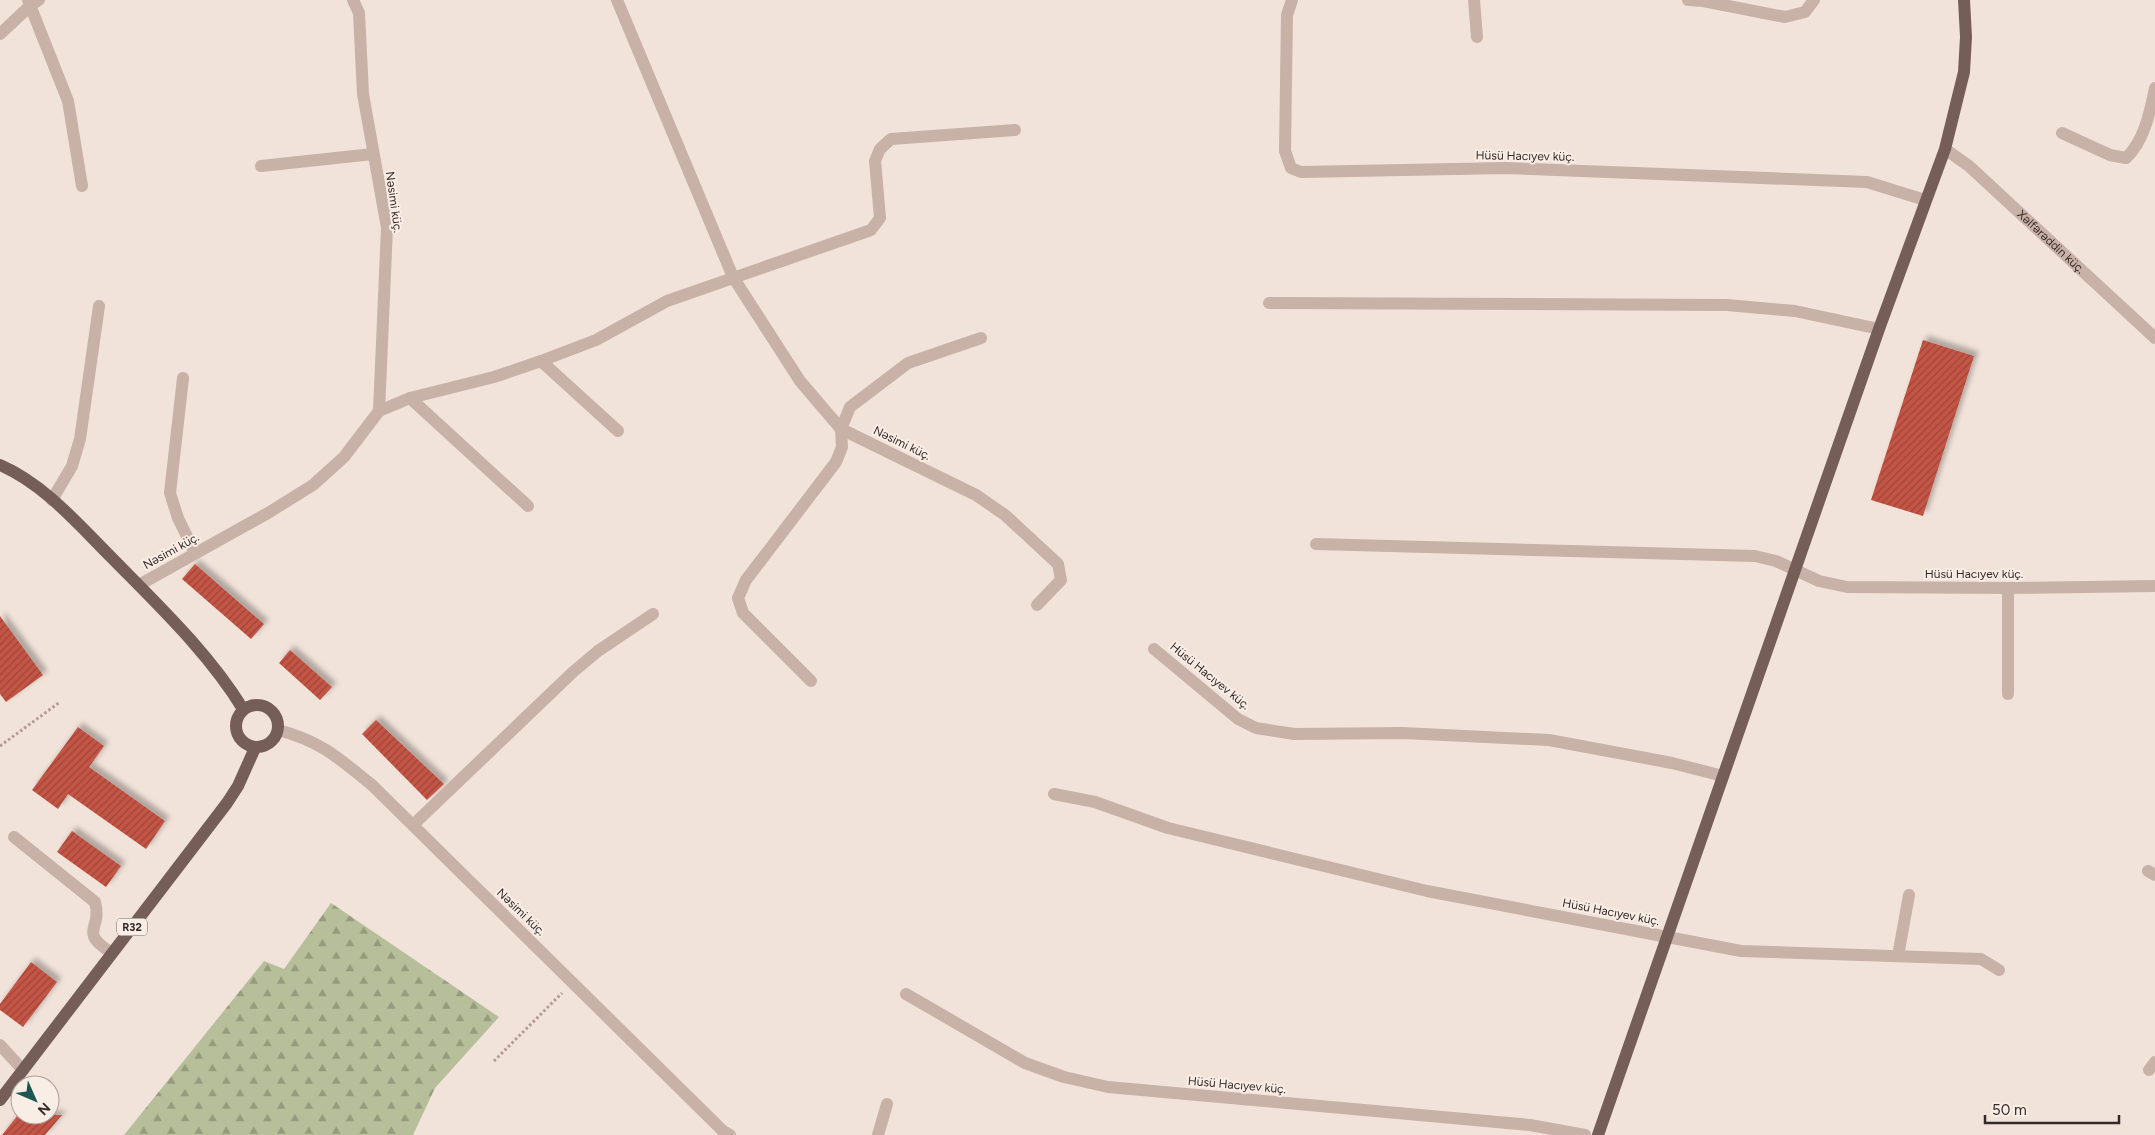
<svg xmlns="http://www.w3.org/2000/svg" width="2155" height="1135" viewBox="0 0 2155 1135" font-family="Figtree,sans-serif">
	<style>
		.forest { fill: url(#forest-firs) }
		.building { fill: url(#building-hatch); filter: url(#shadow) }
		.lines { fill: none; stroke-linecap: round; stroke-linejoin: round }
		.path { stroke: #b49b90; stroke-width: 3; stroke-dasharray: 2.5 2.5; stroke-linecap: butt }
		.minor { stroke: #c8b1a6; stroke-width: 12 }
		.major { stroke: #765e58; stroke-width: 12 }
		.labels { text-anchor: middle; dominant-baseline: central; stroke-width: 4; stroke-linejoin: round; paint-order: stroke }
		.shield { fill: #f9eee6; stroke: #706460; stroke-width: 1 }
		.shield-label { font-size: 11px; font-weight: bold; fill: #352927 }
		.street-label { font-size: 12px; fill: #352927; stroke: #f9eee6 }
	</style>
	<defs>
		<pattern id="forest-firs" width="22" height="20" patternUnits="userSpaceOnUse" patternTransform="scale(1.25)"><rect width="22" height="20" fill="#b7bf9a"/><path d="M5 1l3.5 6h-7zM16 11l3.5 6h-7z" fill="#969b7e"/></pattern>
		<pattern id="building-hatch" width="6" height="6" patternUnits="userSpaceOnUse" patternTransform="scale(1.25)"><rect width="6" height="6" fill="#c35445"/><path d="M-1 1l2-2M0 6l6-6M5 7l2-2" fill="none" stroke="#9f463a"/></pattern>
		<filter id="shadow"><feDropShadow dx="4.5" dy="-4.5" stdDeviation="2.5" flood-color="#0004"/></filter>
	</defs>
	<rect width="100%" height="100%" fill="#f1e3da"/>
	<path class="forest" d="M 331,903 L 499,1017 L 435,1088 L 413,1135 L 124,1135 L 264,961 L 284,969 Z"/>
	<g class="building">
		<path d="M 1923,340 L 1974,356 L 1923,516 L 1871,500 Z"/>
		<path d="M 195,564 L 264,624 L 251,639 L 182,579 Z"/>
		<path d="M 0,616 L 43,675 L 6,702 L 0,694 Z"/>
		<path d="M 290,650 L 332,687 L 320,700 L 279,663 Z"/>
		<path d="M 376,720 L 444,784 L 427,800 L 362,734 Z"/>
		<path d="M 78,727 L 104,746 L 89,767 L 165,821 L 146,849 L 68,794 L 58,809 L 32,790 Z"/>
		<path d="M 72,831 L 121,866 L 106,887 L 57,852 Z"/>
		<path d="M 31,962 L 57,982 L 23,1027 L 0,1010 L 0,1004 Z"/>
		<path d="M 18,1115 L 62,1115 L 45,1135 L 2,1135 Z"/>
	</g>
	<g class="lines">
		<g class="path">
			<path d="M 0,746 L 60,702"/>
			<path d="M 494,1061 L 562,993"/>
		</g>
		<g class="minor">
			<path d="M 28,0 L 68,101 L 82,186"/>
			<path d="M 353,0 L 359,13 L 363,94 L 387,228 L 379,411"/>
			<path d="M 617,0 L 733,277 L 800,381 L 841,429 L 976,495 L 1005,515 L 1058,564 L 1061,580 L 1037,605"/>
			<path d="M 1292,0 L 1287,15 L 1285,151 L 1291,168 L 1301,172 L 1506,168 L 1867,182 L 1925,200"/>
			<path d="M 1474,0 L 1477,37"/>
			<path d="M 1688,0 L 1703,1 L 1785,17 L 1805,12 L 1814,0"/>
			<path d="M 0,34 L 31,5 L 39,0"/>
			<path d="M 2062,133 L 2110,155 L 2126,158 C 2144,142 2150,112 2155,88"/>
			<path id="s1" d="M 1945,149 L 1969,166 L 2155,338"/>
			<path d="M 261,166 L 373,154"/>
			<path d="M 1269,303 L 1727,305 L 1795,311 L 1879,329"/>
			<path d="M 541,361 L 618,431"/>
			<path d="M 183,378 L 170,493 L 178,518 L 195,553"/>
			<path d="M 410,398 L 528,506"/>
			<path d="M 52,500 L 72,466 L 80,439 L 99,306"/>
			<path d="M 1316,544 L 1755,556 L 1776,561 L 1819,581 L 1847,587 L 2008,588 L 2155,586"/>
			<path d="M 139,585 L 268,513 L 313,485 L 344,457 L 379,411 L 410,398 L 494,377 L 541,361 L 596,340 L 667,301 L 871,230 L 880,218 L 875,161 L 880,149 L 891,139 L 1015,130"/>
			<path d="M 1154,649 L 1238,719 L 1256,728 L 1294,734 L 1403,733 L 1549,740 L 1672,763 L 1723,776"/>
			<path d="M 811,681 L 743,613 L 738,598 L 746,580 L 836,462 L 842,447 L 841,429 L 850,407 L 908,363 L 981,338"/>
			<path d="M 2008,694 L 2008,588"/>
			<path d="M 278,730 C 321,741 340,759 373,786 L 723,1131 L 730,1135"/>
			<path d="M 1054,794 L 1095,802 L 1168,828 L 1427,891 L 1741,951 L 1981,959 L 1999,970"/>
			<path d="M 413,825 L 573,672 L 598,651 L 653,614"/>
			<path d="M 14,837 L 95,902 C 103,930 77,931 112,953"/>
			<path d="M 2148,871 L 2155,875"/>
			<path d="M 1898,956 L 1909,895"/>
			<path d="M 906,994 L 1025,1063 L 1064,1077 L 1108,1087 L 1530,1125 L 1585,1135"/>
			<path d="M 0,1045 L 23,1070"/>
			<path d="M 2149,1070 L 2155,1062"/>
			<path d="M 878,1135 L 887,1104"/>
		</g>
		<g class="major">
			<path d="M 0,465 C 44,484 78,524 111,557 C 158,605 208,652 243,709"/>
			<circle cx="257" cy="726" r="21"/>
			<path d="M 0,1100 L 227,803 L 238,786 L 255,748"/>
			<path d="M 1598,1135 L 1879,329 L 1945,149 L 1964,72 L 1966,37 L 1964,0"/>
		</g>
	</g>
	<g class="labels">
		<rect class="shield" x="117" y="918.5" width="30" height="17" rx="4"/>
		<g class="shield-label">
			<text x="132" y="927">R32</text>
		</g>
		<g class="street-label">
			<text transform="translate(1525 156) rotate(1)">Hüsü Hacıyev küç.</text>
			<text transform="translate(394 202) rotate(82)">Nəsimi küç.</text>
			<text stroke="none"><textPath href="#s1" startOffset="141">Xəlfərəddin küç.</textPath></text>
			<text transform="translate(902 443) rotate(26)">Nəsimi küç.</text>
			<text transform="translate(171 551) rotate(-29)">Nəsimi küç.</text>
			<text x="1974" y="574">Hüsü Hacıyev küç.</text>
			<text transform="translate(1210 676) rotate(39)">Hüsü Hacıyev küç.</text>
			<text transform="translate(521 912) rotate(44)">Nəsimi küç.</text>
			<text transform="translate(1611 912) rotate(11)">Hüsü Hacıyev küç.</text>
			<text transform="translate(1237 1085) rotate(5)">Hüsü Hacıyev küç.</text>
		</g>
	</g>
	<g transform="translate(35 1100) rotate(135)"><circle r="24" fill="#f9eee6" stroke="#ab9f9a"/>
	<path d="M0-4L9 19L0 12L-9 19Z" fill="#1d5552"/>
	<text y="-8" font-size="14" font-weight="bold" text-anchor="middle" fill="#352927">N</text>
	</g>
	<path d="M1985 1115v8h134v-8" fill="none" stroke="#352927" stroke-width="2.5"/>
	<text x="1992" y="1115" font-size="15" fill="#352927" stroke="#f9eee6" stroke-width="4" paint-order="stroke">50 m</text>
</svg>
